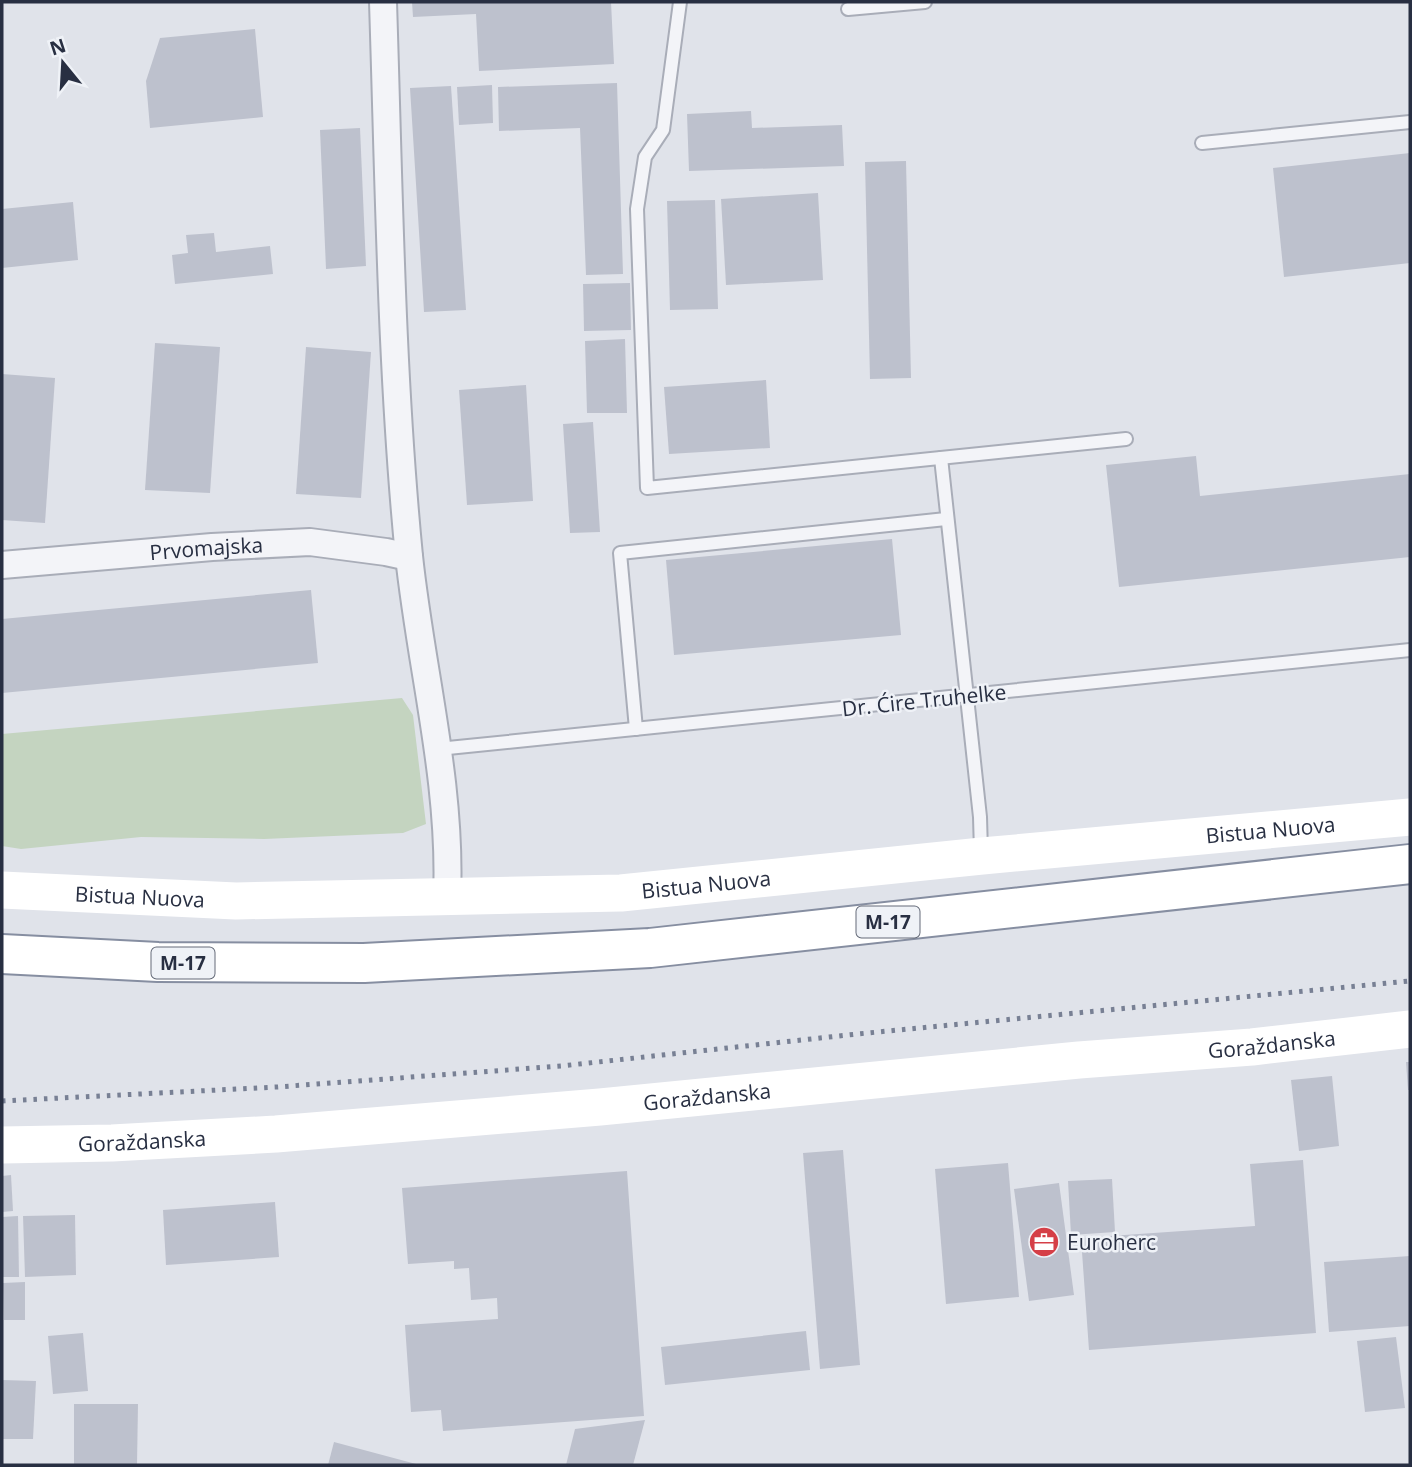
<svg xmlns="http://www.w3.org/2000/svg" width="1412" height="1467" viewBox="0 0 1412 1467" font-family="'Open Sans',sans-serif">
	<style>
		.green { fill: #c4d4c0 }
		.building { fill: #bdc1cd }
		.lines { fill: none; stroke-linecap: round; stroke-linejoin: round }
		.lane-casing { stroke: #a9adb8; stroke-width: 16 }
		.street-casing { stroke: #a9adb8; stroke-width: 30 }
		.highway-casing { stroke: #868ea1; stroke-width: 42 }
		.lane { stroke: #f3f4f8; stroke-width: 12 }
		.street { stroke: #f3f4f8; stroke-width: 26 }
		.secondary { stroke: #fff; stroke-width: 37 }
		.highway { stroke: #fff; stroke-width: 38 }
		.rail { stroke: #788094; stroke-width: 5; stroke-dasharray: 3.5 7; stroke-linecap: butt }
		.labels { text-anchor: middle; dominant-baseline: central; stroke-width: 5; stroke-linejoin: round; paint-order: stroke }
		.shield { fill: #eff2f7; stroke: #646a78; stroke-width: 2 }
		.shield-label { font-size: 19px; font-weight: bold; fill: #282f42 }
		.street-label { font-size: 21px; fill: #282f42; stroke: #eff2f7 }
		.poi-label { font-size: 21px; fill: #282f42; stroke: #eff2f7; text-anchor: start }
	</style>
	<rect width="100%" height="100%" fill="#e0e3ea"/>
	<path class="green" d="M 402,698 L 413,715 L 426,824 L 403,833 L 264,839 L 141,837 L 21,849 L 2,846 L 2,734 Z"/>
	<g class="building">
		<path d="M 412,2 L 611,2 L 614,64 L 479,71 L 476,14 L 413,17 Z"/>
		<path d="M 255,29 L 263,117 L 150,128 L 146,81 L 160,38 Z"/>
		<path d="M 617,83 L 623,274 L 586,275 L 580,128 L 499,131 L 498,87 Z"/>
		<path d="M 492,85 L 493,123 L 459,125 L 457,87 Z"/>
		<path d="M 451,86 L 466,310 L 424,312 L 410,88 Z"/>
		<path d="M 751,111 L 752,128 L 842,125 L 844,166 L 689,171 L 687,114 Z"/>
		<path d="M 360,128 L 366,266 L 326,269 L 320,130 Z"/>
		<path d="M 1410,153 L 1410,263 L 1284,277 L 1273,168 Z"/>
		<path d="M 906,161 L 911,378 L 870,379 L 865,162 Z"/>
		<path d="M 818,193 L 823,280 L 726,285 L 721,199 Z"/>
		<path d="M 715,200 L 718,309 L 670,310 L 667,201 Z"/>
		<path d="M 73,202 L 78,260 L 2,268 L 2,209 Z"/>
		<path d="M 214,233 L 216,252 L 270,246 L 273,274 L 175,284 L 172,255 L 188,253 L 186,235 Z"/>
		<path d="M 630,283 L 631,330 L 584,331 L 583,284 Z"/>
		<path d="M 625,339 L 627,413 L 587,413 L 585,341 Z"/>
		<path d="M 155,343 L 220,347 L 210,493 L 145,490 Z"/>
		<path d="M 306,347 L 371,352 L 361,498 L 296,494 Z"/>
		<path d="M 2,374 L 55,378 L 45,523 L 2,520 Z"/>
		<path d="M 766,380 L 770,448 L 669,454 L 664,387 Z"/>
		<path d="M 526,385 L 533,501 L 467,505 L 459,390 Z"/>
		<path d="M 593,422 L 600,532 L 570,533 L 563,424 Z"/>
		<path d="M 1196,456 L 1200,496 L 1410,474 L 1410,557 L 1119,587 L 1106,465 Z"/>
		<path d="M 892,539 L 901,635 L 674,655 L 666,560 Z"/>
		<path d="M 311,590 L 318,663 L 2,693 L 2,619 Z"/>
		<path d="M 1406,1062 L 1410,1062 L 1410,1090 L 1408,1090 Z"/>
		<path d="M 1332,1076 L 1339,1146 L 1299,1151 L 1291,1080 Z"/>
		<path d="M 843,1150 L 860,1365 L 820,1369 L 803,1153 Z"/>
		<path d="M 1303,1160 L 1316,1333 L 1089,1350 L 1081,1238 L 1255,1226 L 1250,1164 Z"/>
		<path d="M 1008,1163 L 1019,1297 L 946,1304 L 935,1169 Z"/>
		<path d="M 627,1171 L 644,1416 L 443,1431 L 441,1410 L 411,1412 L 405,1325 L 498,1319 L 497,1298 L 471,1300 L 469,1268 L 454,1269 L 454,1261 L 408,1264 L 402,1188 Z"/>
		<path d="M 11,1175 L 13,1211 L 2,1212 L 2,1176 Z"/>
		<path d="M 1112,1179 L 1115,1232 L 1071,1235 L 1068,1181 Z"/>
		<path d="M 1059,1183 L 1074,1295 L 1029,1301 L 1014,1189 Z"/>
		<path d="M 275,1202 L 279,1257 L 166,1265 L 163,1210 Z"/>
		<path d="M 75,1215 L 76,1275 L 25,1277 L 23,1216 Z"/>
		<path d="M 18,1216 L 19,1277 L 2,1277 L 2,1217 Z"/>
		<path d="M 1410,1256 L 1410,1326 L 1329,1332 L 1324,1262 Z"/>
		<path d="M 25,1282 L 25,1320 L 4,1320 L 3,1283 Z"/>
		<path d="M 806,1331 L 810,1370 L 665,1385 L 661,1347 Z"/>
		<path d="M 83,1333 L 88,1391 L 53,1394 L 48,1336 Z"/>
		<path d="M 1396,1337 L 1405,1408 L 1365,1412 L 1357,1341 Z"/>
		<path d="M 2,1380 L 36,1381 L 33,1439 L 2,1439 Z"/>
		<path d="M 74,1404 L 138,1404 L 137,1465 L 74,1465 Z"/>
		<path d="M 645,1420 L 633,1465 L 566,1465 L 575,1429 Z"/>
		<path d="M 334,1442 L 416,1464 L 416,1465 L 328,1465 Z"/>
	</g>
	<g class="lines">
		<g class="lane-casing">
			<g id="lane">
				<path d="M 680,2 L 663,130 L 645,157 L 637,209 L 647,488 L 1126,439"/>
				<path d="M 848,9 L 925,2"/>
				<path d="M 1202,143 L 1410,122"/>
				<path d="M 941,458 L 980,817 L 981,852"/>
				<path d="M 636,729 L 620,553 L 946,519"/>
				<path d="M 438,749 L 1410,650"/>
			</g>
		</g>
		<g class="street-casing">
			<g id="street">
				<path d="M 383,2 C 389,187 391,372 409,556 C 421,670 452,782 447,897"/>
				<path id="s1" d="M 2,565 L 212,547 L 310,542 L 386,552 L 409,557"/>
			</g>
		</g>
		<g class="highway-casing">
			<path id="highway" d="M 2,954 L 158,962 L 364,963 L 650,948 L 1410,864"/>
		</g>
		<use href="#lane" class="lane"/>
		<use href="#street" class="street"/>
		<g class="secondary">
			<path id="s2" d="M 2,890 L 236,901 L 621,893 L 982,856 L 1410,817"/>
			<path id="s3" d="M 2,1145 L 112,1143 L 276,1134 L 600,1107 L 1079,1060 L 1252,1047 L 1410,1029"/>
		</g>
		<use href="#highway" class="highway"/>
		<path class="rail" d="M 2,1101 L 277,1087 L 561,1066 L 857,1034 L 1410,981"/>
	</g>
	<defs>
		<g id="office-disc" transform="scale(1.575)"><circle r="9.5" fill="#d53f47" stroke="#eff2f7"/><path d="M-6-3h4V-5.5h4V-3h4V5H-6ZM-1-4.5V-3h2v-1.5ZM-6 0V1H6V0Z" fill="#fff"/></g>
	</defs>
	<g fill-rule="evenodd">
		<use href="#office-disc" x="1044" y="1242"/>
	</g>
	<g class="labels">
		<g class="shield">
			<rect x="856.5" y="906.5" width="63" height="31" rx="5"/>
			<rect x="151.5" y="947.5" width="63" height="31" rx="5"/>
		</g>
		<g class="shield-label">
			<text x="888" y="922">M-17</text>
			<text x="183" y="963">M-17</text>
		</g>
		<g class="street-label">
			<text stroke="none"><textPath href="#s1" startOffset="205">Prvomajska</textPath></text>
			<text transform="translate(924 700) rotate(-6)">Dr. Ćire Truhelke</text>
			<text stroke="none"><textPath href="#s2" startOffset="1272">Bistua Nuova</textPath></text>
			<text stroke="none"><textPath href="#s2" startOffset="705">Bistua Nuova</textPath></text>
			<text stroke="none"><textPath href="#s2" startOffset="138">Bistua Nuova</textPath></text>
			<text stroke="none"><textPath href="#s3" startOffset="1274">Goraždanska</textPath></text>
			<text stroke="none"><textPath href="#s3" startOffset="707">Goraždanska</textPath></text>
			<text stroke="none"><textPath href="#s3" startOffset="140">Goraždanska</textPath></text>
		</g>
		<g class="poi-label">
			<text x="1067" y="1242">Euroherc</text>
		</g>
	</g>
	<rect width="1412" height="1467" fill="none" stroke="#282f42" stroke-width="7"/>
	<g transform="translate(63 63) rotate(342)" stroke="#eff2f7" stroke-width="5" paint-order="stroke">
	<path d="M0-5L12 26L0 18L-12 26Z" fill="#282f42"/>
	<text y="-10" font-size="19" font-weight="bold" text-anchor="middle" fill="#282f42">N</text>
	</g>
</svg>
